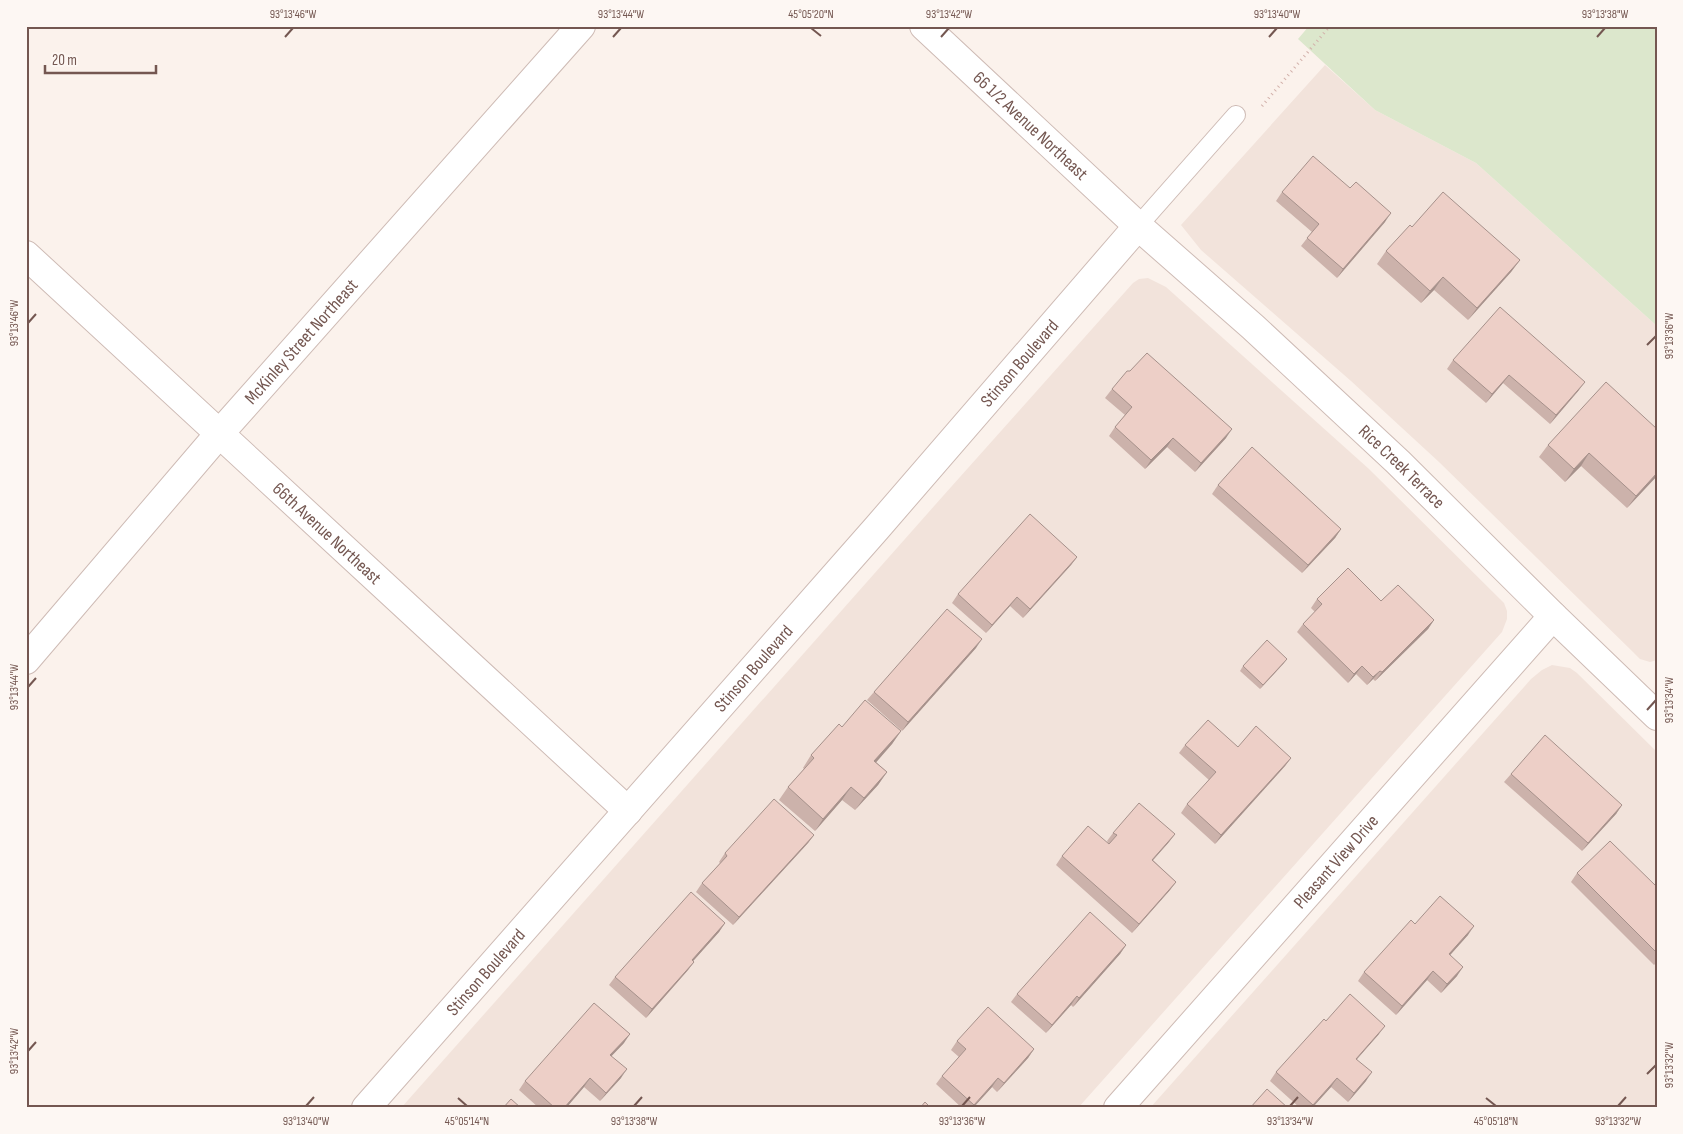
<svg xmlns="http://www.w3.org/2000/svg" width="1683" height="1134" viewBox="0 0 1683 1134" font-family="'Sofia Sans Condensed',sans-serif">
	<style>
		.residential { fill: #f2e3db }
		.green { fill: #dce7cc }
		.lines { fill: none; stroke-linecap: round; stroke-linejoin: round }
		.service-casing { stroke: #cebbb5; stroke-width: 20 }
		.minor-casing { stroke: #cebbb5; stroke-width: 30 }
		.path { stroke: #d2b1aa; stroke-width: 3; stroke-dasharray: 1 4; stroke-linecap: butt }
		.service { stroke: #fff; stroke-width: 18 }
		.minor { stroke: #fff; stroke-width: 28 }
		.wall { fill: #ccb2ab }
		.shaded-wall { fill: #a6918b }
		.building { fill: #edcfc7; stroke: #a6918b }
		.ticks { fill: none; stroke: #745751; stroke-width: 2 }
		.labels { text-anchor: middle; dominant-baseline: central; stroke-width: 4.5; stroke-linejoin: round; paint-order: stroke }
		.street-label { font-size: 18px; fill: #745751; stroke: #fdf7f3 }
		.neatline { fill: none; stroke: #745751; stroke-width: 2 }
		.ticks-label { font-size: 12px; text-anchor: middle; fill: #745751 }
	</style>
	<rect width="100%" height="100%" fill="#fbf2ec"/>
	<g class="residential">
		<path d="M 1325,65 L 1375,110 L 1476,163 L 1657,326 L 1657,660 L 1650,662 L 1640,659 L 1633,652 L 1439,462 L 1351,381 L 1201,250 L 1181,225 Z"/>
		<path d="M 1148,278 L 1166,287 L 1369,469 L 1504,603 L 1507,611 L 1507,619 L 1502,632 L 1078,1108 L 401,1108 L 943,496 L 1133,283 L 1139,279 Z"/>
		<path d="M 1552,665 L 1570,668 L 1577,673 L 1657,752 L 1657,1108 L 1150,1108 L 1531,679 L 1542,670 Z"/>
	</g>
	<path class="green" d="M 1309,26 L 1657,26 L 1657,326 L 1476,163 L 1375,110 L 1298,39 Z"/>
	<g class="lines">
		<g class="service-casing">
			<path id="service" d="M 1138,226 L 1236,115"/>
		</g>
		<g class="minor-casing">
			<g id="minor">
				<path id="s1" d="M 924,26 L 1138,226 L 1253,327 L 1398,462 L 1553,616 L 1657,716"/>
				<path id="s2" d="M 26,255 L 628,811"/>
				<path id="s3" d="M 26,660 L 219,434 L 581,26"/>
				<path id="s4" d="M 366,1108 L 876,529 L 1138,226"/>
				<path id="s5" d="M 1118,1108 L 1553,616"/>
			</g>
		</g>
		<path class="path" d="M 1262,106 L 1330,26"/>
		<use href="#service" class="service"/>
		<use href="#minor" class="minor"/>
	</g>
	<g class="wall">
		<path d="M 1282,192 L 1385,222 L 1337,278 L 1301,246 L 1312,232 L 1276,201 Z"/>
		<path d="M 1412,227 L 1520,260 L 1511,272 L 1468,320 L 1434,290 L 1421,303 L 1377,264 L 1386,251 Z"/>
		<path d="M 1453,360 L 1579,390 L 1550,424 L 1503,383 L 1486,403 L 1447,369 Z"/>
		<path d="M 1112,389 L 1226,438 L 1195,472 L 1167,447 L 1145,469 L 1109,436 L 1115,427 L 1125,415 L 1105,398 Z"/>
		<path d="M 1657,429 L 1657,476 L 1627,508 L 1581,466 L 1565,482 L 1539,457 L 1548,445 Z"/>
		<path d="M 1218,485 L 1341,529 L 1335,538 L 1302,573 L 1212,494 Z"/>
		<path d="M 1077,557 L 1071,565 L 1023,618 L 1010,606 L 986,633 L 952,603 L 958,594 Z"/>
		<path d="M 1317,599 L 1381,601 L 1434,620 L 1428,629 L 1375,681 L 1373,679 L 1367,685 L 1356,674 L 1348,683 L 1297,632 L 1303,624 L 1315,612 L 1311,608 Z"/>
		<path d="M 976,648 L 902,731 L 867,700 L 874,692 Z"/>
		<path d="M 1284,663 L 1260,689 L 1240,671 L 1243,666 Z"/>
		<path d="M 842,727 L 901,731 L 892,744 L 876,762 L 887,772 L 878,785 L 855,810 L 842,800 L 815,831 L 779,800 L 788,787 L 804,769 L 803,768 L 811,755 Z"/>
		<path d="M 1185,745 L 1238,747 L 1291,758 L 1285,766 L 1215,844 L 1181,813 L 1187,804 L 1209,780 L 1179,753 Z"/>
		<path d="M 1511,774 L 1622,805 L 1616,814 L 1582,851 L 1504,782 Z"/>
		<path d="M 1113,833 L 1175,834 L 1169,842 L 1153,860 L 1176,882 L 1170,890 L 1132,933 L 1056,865 L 1062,856 L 1109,844 L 1107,841 Z"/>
		<path d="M 814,835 L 808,843 L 733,925 L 696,892 L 702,883 L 720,863 L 719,862 L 725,853 Z"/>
		<path d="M 1577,873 L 1657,887 L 1657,962 L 1654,965 L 1571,882 Z"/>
		<path d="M 725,923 L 719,932 L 693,961 L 694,962 L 688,970 L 646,1018 L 609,985 L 615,977 Z"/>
		<path d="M 1415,924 L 1468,935 L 1450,955 L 1457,976 L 1441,993 L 1427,980 L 1396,1015 L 1358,981 L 1364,972 Z"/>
		<path d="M 1126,945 L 1120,954 L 1073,1007 L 1071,1005 L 1046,1033 L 1011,1002 L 1017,994 Z"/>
		<path d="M 1326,1021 L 1379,1034 L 1357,1059 L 1366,1081 L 1348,1102 L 1331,1087 L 1312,1108 L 1300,1108 L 1270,1081 L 1276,1072 Z"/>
		<path d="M 957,1041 L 1034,1049 L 1028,1058 L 997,1092 L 992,1087 L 973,1108 L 962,1108 L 936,1084 L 942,1076 L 959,1057 L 951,1050 Z"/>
		<path d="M 624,1043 L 611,1056 L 621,1078 L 600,1101 L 584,1087 L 566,1108 L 539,1108 L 519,1090 L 525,1081 Z"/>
	</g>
	<g class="shaded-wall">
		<path d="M 1391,213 L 1385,222 L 1337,278 L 1343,269 Z"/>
		<path d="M 1520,260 L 1511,272 L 1468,320 L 1477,308 Z"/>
		<path d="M 1443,277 L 1434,290 L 1421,303 L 1430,291 Z"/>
		<path d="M 1509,375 L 1503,383 L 1486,403 L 1492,394 Z"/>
		<path d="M 1585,382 L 1579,390 L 1550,424 L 1556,415 Z"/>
		<path d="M 1232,429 L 1226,438 L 1195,472 L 1201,463 Z"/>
		<path d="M 1173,438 L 1167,447 L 1145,469 L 1151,460 Z"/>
		<path d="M 1589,453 L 1581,466 L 1565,482 L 1574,469 Z"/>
		<path d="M 1657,473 L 1657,476 L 1627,508 L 1636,496 Z"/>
		<path d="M 1341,529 L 1335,538 L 1302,573 L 1308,565 Z"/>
		<path d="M 1077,557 L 1071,565 L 1023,618 L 1030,609 Z"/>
		<path d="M 1017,597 L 1010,606 L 986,633 L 992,625 Z"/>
		<path d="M 1434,620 L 1428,629 L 1375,681 L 1382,672 Z"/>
		<path d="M 982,639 L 976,648 L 902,731 L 908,722 Z"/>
		<path d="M 1287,659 L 1284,663 L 1260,689 L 1263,685 Z"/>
		<path d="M 1362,666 L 1356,674 L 1348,683 L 1354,674 Z"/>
		<path d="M 1380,671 L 1373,679 L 1367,685 L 1373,677 Z"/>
		<path d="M 901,731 L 892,744 L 866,774 L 874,761 Z"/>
		<path d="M 1291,758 L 1285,766 L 1215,844 L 1221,835 Z"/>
		<path d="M 887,772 L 878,785 L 855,810 L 864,798 Z"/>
		<path d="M 851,787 L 842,800 L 815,831 L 823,819 Z"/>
		<path d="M 1622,805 L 1616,814 L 1582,851 L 1588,843 Z"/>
		<path d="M 1175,834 L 1169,842 L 1146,868 L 1152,860 Z"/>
		<path d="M 814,835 L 808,843 L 733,925 L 739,917 Z"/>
		<path d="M 1176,882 L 1170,890 L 1132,933 L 1139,924 Z"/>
		<path d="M 725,923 L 719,932 L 686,969 L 692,960 Z"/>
		<path d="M 1474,926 L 1468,935 L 1443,963 L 1449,954 Z"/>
		<path d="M 1126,945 L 1120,954 L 1073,1007 L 1079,998 Z"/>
		<path d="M 694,962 L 688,970 L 646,1018 L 652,1009 Z"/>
		<path d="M 1463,967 L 1457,976 L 1441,993 L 1447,984 Z"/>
		<path d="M 1433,971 L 1427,980 L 1396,1015 L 1402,1006 Z"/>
		<path d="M 1077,996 L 1071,1005 L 1046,1033 L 1052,1025 Z"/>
		<path d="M 1385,1026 L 1379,1034 L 1350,1067 L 1356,1059 Z"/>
		<path d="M 630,1034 L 624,1043 L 604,1064 L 610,1055 Z"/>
		<path d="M 1034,1049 L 1028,1058 L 997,1092 L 1004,1083 Z"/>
		<path d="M 627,1069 L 621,1078 L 600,1101 L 606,1093 Z"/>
		<path d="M 1372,1072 L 1366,1081 L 1348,1102 L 1354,1093 Z"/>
		<path d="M 590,1078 L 584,1087 L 566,1108 L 564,1108 Z"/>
		<path d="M 998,1078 L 992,1087 L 973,1108 L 972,1108 Z"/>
		<path d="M 1337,1078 L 1331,1087 L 1312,1108 L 1311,1108 Z"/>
	</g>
	<g class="building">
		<path d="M 1313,156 L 1350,188 L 1356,182 L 1391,213 L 1343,269 L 1307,238 L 1319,224 L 1282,192 Z"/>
		<path d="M 1443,192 L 1520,260 L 1477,308 L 1443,277 L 1430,291 L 1386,251 L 1410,225 L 1412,227 Z"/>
		<path d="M 1500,307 L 1585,382 L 1556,415 L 1509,375 L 1492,394 L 1453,360 Z"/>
		<path d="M 1147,353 L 1232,429 L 1201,463 L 1173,438 L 1151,460 L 1115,427 L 1132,407 L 1112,389 L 1127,371 L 1130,371 Z"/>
		<path d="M 1606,382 L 1657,429 L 1657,473 L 1636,496 L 1589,453 L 1574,469 L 1548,445 Z"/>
		<path d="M 1252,447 L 1341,529 L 1308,565 L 1218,485 Z"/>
		<path d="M 1030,514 L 1077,557 L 1030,609 L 1017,597 L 992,625 L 958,594 Z"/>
		<path d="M 1348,568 L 1381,601 L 1398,585 L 1434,620 L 1382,672 L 1380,671 L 1373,677 L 1362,666 L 1354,674 L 1303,624 L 1322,604 L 1317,599 Z"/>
		<path d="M 947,609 L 982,639 L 908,722 L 874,692 Z"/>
		<path d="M 1267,640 L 1287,659 L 1263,685 L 1243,666 Z"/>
		<path d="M 865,700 L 901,731 L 874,761 L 887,772 L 864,798 L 851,787 L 823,819 L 788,787 L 814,758 L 811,755 L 839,724 L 842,727 Z"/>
		<path d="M 1208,720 L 1238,747 L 1256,726 L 1291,758 L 1221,835 L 1187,804 L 1216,772 L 1185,745 Z"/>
		<path d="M 1545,735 L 1622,805 L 1588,843 L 1511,774 Z"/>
		<path d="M 774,799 L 814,835 L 739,917 L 702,883 L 727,856 L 725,853 Z"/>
		<path d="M 1139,803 L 1175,834 L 1152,860 L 1176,882 L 1139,924 L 1062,856 L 1088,826 L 1109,844 L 1117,835 L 1113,833 Z"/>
		<path d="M 1610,841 L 1657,887 L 1657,953 L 1577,873 Z"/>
		<path d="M 691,892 L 725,923 L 692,960 L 694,962 L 652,1009 L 615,977 Z"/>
		<path d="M 1440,896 L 1474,926 L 1449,954 L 1463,967 L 1447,984 L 1433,971 L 1402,1006 L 1364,972 L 1411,920 L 1415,924 Z"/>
		<path d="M 1090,912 L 1126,945 L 1079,998 L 1077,996 L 1052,1025 L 1017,994 Z"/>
		<path d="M 1350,994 L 1385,1026 L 1356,1059 L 1372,1072 L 1354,1093 L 1337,1078 L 1313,1105 L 1276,1072 L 1324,1019 L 1326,1021 Z"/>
		<path d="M 594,1003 L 630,1034 L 610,1055 L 627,1069 L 606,1093 L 590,1078 L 564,1108 L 555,1108 L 525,1081 Z"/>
		<path d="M 988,1007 L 1034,1049 L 1004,1083 L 998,1078 L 974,1105 L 942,1076 L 966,1049 L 957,1041 Z"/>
		<path d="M 1267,1089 L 1288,1108 L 1250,1108 Z"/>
		<path d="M 511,1099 L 521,1108 L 503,1108 Z"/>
		<path d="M 925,1102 L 931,1108 L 920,1108 Z"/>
	</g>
	<path class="ticks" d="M 811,28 L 821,36M 285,37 L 293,28M 613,37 L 621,28M 941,37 L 949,28M 1269,37 L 1277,28M 1597,37 L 1605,28M 28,323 L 36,314M 1647,345 L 1656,336M 28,687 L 36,678M 1647,710 L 1656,700M 28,1051 L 36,1042M 1647,1074 L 1656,1065M 458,1098 L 467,1106M 1486,1098 L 1496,1106M 306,1106 L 314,1097M 634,1106 L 642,1097M 962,1106 L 970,1097M 1290,1106 L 1298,1097M 1618,1106 L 1626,1097"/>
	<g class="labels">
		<g class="street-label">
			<text stroke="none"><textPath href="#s1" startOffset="146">66 1/2 Avenue Northeast</textPath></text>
			<text stroke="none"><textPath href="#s3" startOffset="421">McKinley Street Northeast</textPath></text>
			<text stroke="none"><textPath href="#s4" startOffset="991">Stinson Boulevard</textPath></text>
			<text stroke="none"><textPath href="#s1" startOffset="650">Rice Creek Terrace</textPath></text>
			<text stroke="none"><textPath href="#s2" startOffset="410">66th Avenue Northeast</textPath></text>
			<text stroke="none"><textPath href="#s4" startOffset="586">Stinson Boulevard</textPath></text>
			<text stroke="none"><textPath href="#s5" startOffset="329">Pleasant View Drive</textPath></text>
			<text stroke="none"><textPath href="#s4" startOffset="181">Stinson Boulevard</textPath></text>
		</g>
	</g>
	<rect width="1683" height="1134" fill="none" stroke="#fdf7f3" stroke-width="55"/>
	<path d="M45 65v8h111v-8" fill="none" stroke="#745751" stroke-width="2.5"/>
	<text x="52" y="65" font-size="15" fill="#745751" stroke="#fdf7f3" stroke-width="4" paint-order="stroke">20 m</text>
	<rect x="28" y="28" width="1628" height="1078" class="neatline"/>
	<g class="ticks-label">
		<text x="293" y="18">93°13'46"W</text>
		<text x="621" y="18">93°13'44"W</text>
		<text x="811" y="18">45°05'20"N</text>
		<text x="949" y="18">93°13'42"W</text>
		<text x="1277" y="18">93°13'40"W</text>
		<text x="1605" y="18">93°13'38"W</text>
		<text transform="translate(14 323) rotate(-90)" y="4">93°13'46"W</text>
		<text transform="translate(1669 336) rotate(-90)" y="4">93°13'36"W</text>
		<text transform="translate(14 687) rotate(-90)" y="4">93°13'44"W</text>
		<text transform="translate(1669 700) rotate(-90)" y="4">93°13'34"W</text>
		<text transform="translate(14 1051) rotate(-90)" y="4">93°13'42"W</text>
		<text transform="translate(1669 1065) rotate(-90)" y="4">93°13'32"W</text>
		<text x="306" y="1125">93°13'40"W</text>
		<text x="467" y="1125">45°05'14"N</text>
		<text x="634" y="1125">93°13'38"W</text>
		<text x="962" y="1125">93°13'36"W</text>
		<text x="1290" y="1125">93°13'34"W</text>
		<text x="1496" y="1125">45°05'18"N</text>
		<text x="1618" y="1125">93°13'32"W</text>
	</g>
</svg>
